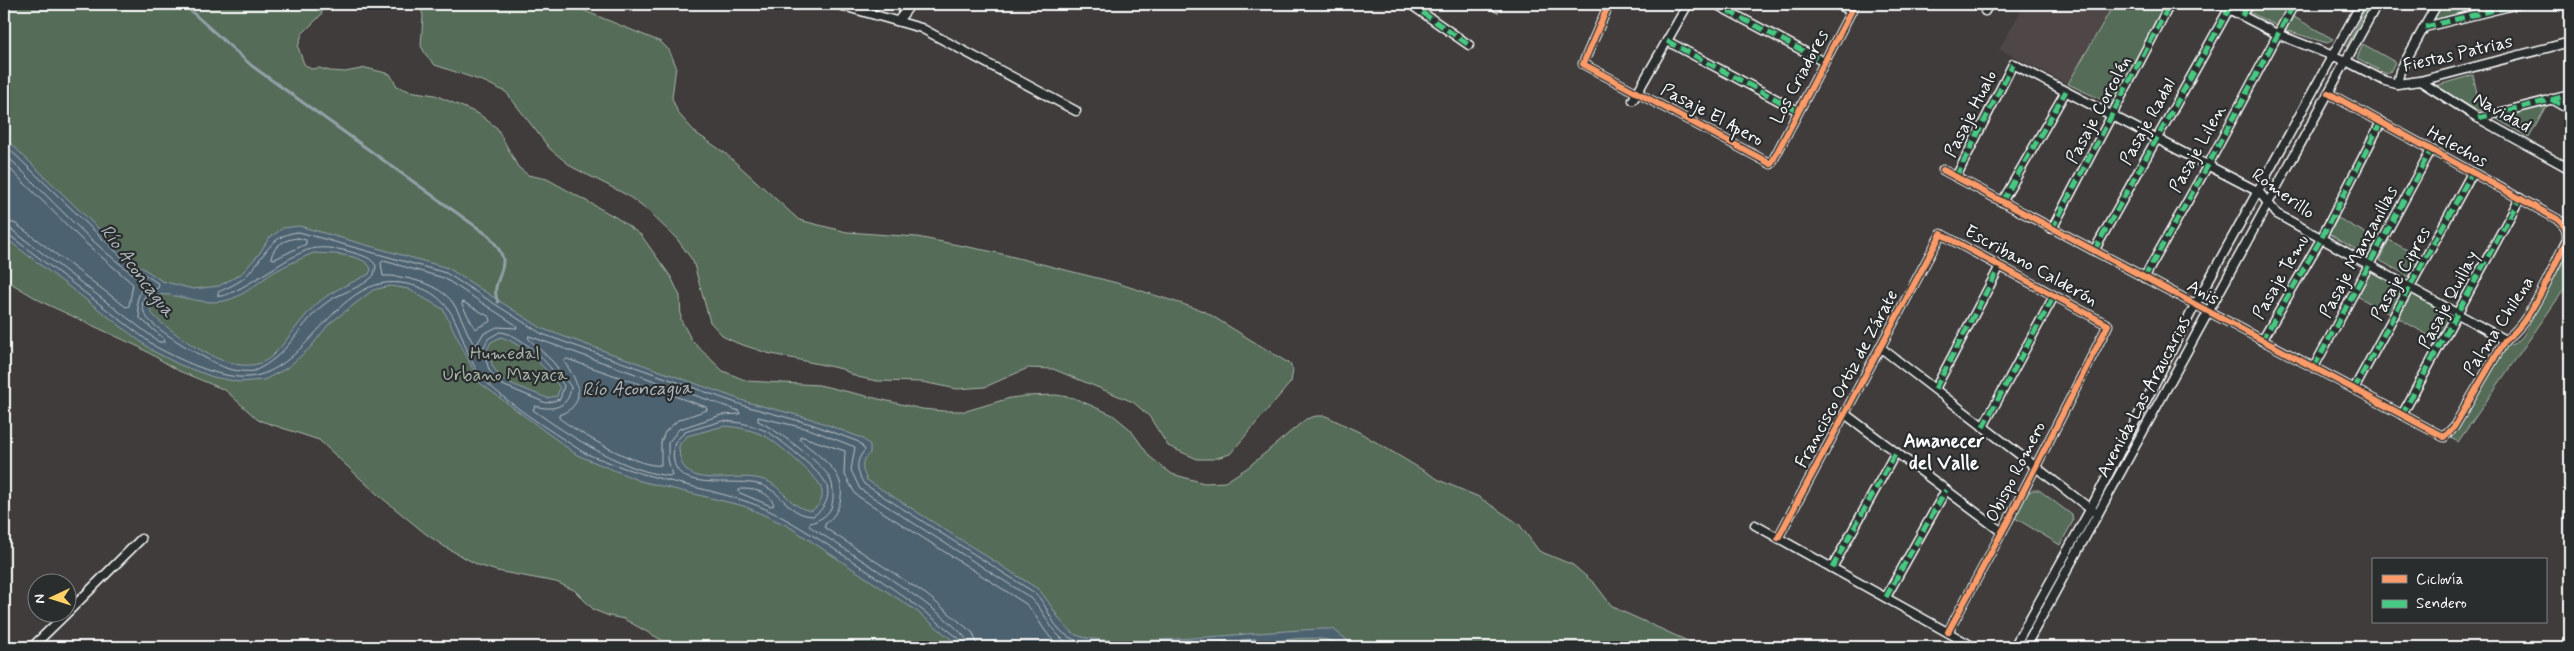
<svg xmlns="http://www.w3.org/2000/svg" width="2574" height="651" viewBox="0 0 2574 651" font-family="Mynerve,sans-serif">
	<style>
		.built { fill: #4f4646 }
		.green { fill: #556c58; stroke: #aab6ac }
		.water { fill: #4d6270; stroke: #94a1a9; fill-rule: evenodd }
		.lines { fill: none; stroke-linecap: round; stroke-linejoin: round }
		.shore { stroke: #b8c0c6; stroke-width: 1 }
		.stream { stroke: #94a1a9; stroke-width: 3 }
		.minor-casing { stroke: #fff; stroke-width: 11 }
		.minor { stroke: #2a2d2e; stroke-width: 8 }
		.quiet { stroke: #46c982; stroke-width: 5; stroke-dasharray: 10 5; stroke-linecap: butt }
		.cycleway-casing { stroke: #2a2d2e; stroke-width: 9 }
		.cycleway { stroke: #fa9b69; stroke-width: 6 }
		.labels { text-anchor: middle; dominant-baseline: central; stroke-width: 4.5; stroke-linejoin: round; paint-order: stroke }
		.street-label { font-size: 18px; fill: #fff; stroke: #2a2d2e }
		.park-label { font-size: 18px; fill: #aab6ac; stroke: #2a2d2e }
		.water-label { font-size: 19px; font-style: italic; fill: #afb8bf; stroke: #2a2d2e }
		.neighbourhood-label { font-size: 19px; font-weight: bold; fill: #fff; stroke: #2a2d2e }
	</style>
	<rect width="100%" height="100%" fill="#403c3c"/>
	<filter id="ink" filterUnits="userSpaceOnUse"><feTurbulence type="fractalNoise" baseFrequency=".02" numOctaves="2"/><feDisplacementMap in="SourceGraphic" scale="10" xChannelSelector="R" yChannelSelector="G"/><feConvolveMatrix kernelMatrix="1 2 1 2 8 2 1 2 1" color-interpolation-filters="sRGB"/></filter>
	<g filter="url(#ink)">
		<path class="built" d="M 2025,4 L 2114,4 L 2068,84 L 1999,49 Z"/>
		<g class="green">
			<path d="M 4,4 L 319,4 L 323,8 L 321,15 L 302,34 L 298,47 L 304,64 L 311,69 L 319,68 L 330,71 L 345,72 L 366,68 L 390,74 L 397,86 L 409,91 L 435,95 L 479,114 L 497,128 L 518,167 L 528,175 L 547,179 L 617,218 L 641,235 L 671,277 L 680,296 L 681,320 L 692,341 L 723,371 L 747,381 L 819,385 L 922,409 L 943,411 L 966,411 L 1010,398 L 1026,396 L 1056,395 L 1074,398 L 1113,415 L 1130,429 L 1150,457 L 1172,474 L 1204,483 L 1225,482 L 1247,468 L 1306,419 L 1316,416 L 1326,416 L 1359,432 L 1441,481 L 1479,497 L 1519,524 L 1539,551 L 1573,565 L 1595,584 L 1611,605 L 1619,610 L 1701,647 L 674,647 L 624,619 L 609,616 L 594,610 L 574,590 L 556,582 L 497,571 L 478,565 L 445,547 L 426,534 L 377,494 L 319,440 L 258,420 L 225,390 L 179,371 L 139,347 L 44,303 L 4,279 Z"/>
			<path d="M 420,4 L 568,4 L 661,42 L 669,50 L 676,66 L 672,98 L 678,113 L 696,133 L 725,153 L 799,220 L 847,232 L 917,237 L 994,252 L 1117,283 L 1204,311 L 1290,364 L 1293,370 L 1291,382 L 1230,454 L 1213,459 L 1197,459 L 1168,446 L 1149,416 L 1133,402 L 1053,369 L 1028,368 L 985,387 L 957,389 L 922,382 L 877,381 L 857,377 L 842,369 L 767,353 L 737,343 L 724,337 L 710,322 L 693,261 L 677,239 L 648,211 L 627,195 L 572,167 L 550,149 L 506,92 L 485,82 L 435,65 L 426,55 L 421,46 L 423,16 Z"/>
			<path d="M 2114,4 L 2166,4 L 2113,105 L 2068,84 Z"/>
			<path d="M 2255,4 L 2290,4 L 2277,26 L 2251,13 Z"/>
			<path d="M 2368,4 L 2373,4 L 2350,45 L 2346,47 Z"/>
			<path d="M 2442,4 L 2465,4 L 2466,11 L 2432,21 Z"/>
			<path d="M 2292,16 L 2333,39 L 2327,43 L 2284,30 Z"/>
			<path d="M 2363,44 L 2395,62 L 2390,72 L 2386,74 L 2357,58 Z"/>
			<path d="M 2473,75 L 2481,111 L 2475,110 L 2435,86 Z"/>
			<path d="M 2547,105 L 2529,138 L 2495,118 Z"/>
			<path d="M 2338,218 L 2380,241 L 2371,258 L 2329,234 Z"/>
			<path d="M 2389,240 L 2424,259 L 2413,279 L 2379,260 Z"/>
			<path d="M 2570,249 L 2570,281 L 2458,442 L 2451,438 L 2507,346 L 2516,343 L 2523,336 Z"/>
			<path d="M 2370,270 L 2405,289 L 2391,315 L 2357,296 Z"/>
			<path d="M 2412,294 L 2454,317 L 2440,342 L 2398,318 Z"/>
			<path d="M 2033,490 L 2039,490 L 2072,515 L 2073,521 L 2060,545 L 2015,518 L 2028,493 Z"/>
		</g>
		<path class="water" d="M 4,137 L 132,261 L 162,281 L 193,289 L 219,286 L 241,274 L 259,254 L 269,238 L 283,228 L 299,226 L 448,268 L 543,329 L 747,402 L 812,419 L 862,438 L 870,445 L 870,453 C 859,462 862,469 867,480 L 1038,589 C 1053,604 1058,624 1076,635 C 1116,651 1277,628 1333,629 L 1356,647 L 1342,647 C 1327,632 1276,639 1257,647 L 961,647 L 915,610 L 788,526 L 744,506 L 640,481 L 577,455 L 480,383 L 443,309 L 408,289 L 391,286 L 373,290 L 329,324 L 310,348 L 287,368 L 264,380 L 239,382 L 213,377 L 180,365 L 153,351 L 4,237 ZM 313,253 C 328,254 365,253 371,269 L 369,274 C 352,283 334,289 319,302 C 302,316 290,338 274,354 C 246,383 196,349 171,330 C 158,320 145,313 150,295 C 175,291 199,306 224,301 C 242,298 259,281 274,272 C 286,265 300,259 313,253 ZM 501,337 C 525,345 546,368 560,388 L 557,396 L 547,398 L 502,380 L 493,367 L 487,350 L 491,342 ZM 724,426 C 740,427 751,430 765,436 C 774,440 817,477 820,485 C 825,497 821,505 811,511 C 790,507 786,492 771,483 C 739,465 678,500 679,445 L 687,436 Z"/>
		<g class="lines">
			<g class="shore">
				<path d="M 4,144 L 129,264 L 159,284 L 158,288 C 144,292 138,302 146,316 C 154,330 210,362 226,368 C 232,371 251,372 254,371 C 287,357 297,328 322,306 C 336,293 364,288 374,275 L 376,266 C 371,257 363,256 354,253 C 342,249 324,246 311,249 C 289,254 233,299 218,296 L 218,292 C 227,288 239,283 246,276 C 265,257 270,234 299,232 L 446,273 L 542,334 L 745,406 L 811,424 L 859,442 L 865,450 C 855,461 856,471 864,484 L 1035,593 C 1047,605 1049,618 1059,629 C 1070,641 1087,645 1103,647"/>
				<path d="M 4,153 C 49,197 92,246 144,282 L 137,301 L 140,318 L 164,339 L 165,342 L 159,342 L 12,230 L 4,228"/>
				<path d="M 4,163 L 82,240 L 133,284 L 129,306 L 126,307 L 16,224 L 4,220"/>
				<path d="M 4,234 L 9,235 L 156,347 C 181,360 209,374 238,377 C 309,383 332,268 407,284 C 467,296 455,350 486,382 C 510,405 549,430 577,448 C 586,455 598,458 608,462 C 653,480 699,486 745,501 C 776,511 804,530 831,547 C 876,576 920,607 962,641 L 964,647"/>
				<path d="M 298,238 L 306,240 L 306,244 L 275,259 L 271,258 C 274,245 285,239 298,238 Z"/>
				<path d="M 384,261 L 444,278 L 516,325 L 517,328 L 497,327 L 483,334 L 477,344 L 474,345 C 466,332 462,316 453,303 C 440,284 404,275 383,276 L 381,263 Z"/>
				<path d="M 463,302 L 490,317 L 491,321 L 475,329 L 462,305 Z"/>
				<path d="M 500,332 C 522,333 553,368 564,386 L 560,399 L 546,403 L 500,384 L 489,370 L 483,349 L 488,339 Z"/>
				<path d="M 529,336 L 739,411 L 740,414 L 721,415 L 679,429 L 668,443 L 668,459 L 672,476 C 628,474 568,435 533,410 L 535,406 C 552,411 569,408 571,387 L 554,363 L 529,339 Z"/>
				<path d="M 567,359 L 706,407 L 707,410 L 678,420 L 665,432 L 661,442 L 661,465 C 640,469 577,432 559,418 L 559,415 C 589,404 578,380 564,362 Z"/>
				<path d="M 723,421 C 740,422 753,425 768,432 C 779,438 817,470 824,480 C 833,494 825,509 813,516 C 790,515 785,497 768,488 C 741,471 661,503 675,442 L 685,432 Z"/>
				<path d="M 741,489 C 754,489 769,491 774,505 L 771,506 L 740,493 L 738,491 Z"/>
				<path d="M 970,647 C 969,624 834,543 809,526 L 810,523 C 818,521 827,516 831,508 C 834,499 834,487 830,478 C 821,462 775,429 758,421 L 758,417 L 809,429 L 855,447 L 851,470 L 860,489 L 1031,598 C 1050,617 1048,633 1074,647"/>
				<path d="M 978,647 L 973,633 L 927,595 L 825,528 L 825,524 C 841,513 847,488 835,472 C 826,460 811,449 800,440 L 800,436 L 845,451 L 844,473 L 856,495 L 1026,604 C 1040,618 1044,636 1061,647"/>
				<path d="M 1168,647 L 1255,639 L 1258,641 L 1257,647"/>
			</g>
			<path class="stream" d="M 183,4 L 252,66 L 489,236 C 494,242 502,251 503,260 C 504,275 490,286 498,302"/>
			<g class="minor-casing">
				<g id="minor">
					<path d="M 836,4 L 921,28 L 1076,111"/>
					<path d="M 1410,4 L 1469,45"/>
					<path d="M 1493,4 L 1497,7"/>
					<path d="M 1609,4 L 1583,64 L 1771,164 L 1855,4"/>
					<path d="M 1715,4 L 1824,62"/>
					<path d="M 1837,4 L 1851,11"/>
					<path d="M 2219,4 L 2277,34 L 2346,61 L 2385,81 L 2397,84 L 2420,81 L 2570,42"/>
					<path d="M 1985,11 L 1989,4"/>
					<path d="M 2242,16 L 2249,4"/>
					<path d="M 898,21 L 911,4"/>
					<path d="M 2425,27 L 2518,4"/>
					<path d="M 1667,41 L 1798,111"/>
					<path d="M 2420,81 L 2478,118 L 2570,169"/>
					<path d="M 2397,84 L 2400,71 L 2437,4"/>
					<path d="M 2551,99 L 2570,110"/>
					<path d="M 1633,100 L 1688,4"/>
					<path d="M 2478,118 L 2570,95"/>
					<path d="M 1943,170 L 2444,437 L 2454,427 L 2505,340 C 2530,325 2553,267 2567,240 C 2568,229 2565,226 2557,219 L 2328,93"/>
					<path d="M 1956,177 L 2013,64 L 2259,192 L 2277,214 L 2505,340"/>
					<path d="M 2002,202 L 2066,91"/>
					<path d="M 2052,229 L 2170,4"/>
					<path d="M 2094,251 L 2229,9"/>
					<path d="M 2144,278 L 2208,165 L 2294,4"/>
					<path d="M 2262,341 L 2321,239 L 2381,122"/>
					<path d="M 1881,348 L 2093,511"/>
					<path d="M 2314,367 L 2431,150"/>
					<path d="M 1935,389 L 2000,266"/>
					<path d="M 2354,389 L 2472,173"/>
					<path d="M 1845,414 L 2002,532"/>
					<path d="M 2402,415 L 2520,198"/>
					<path d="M 1983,427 L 2054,296"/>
					<path d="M 1755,525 L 1974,647"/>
					<path d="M 1778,538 L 1941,234 L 2108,325 L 2008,521 L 1948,632"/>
					<path d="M 1832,568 L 1896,452"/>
					<path d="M 1886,597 L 1946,490"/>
					<path d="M 68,612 L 141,539"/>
					<path d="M 32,647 L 66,614"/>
					<path d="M 2014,647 L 2090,510 L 2195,305 L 2361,4"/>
					<path d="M 2025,647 L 2377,4"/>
				</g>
			</g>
			<use href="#minor" class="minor"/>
			<g class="quiet">
				<path d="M 1410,4 L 1469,45"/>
				<path d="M 1493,4 L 1497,7"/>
				<path d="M 1715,4 L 1824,62"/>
				<path d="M 1837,4 L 1851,11"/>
				<path d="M 2242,16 L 2249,4"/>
				<path d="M 2425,27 L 2518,4"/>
				<path d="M 1667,41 L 1798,111"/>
				<path d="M 2551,99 L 2570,110"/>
				<path d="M 2478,118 L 2570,95"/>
				<path d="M 1956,177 L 2013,64"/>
				<path d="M 2002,202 L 2066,91"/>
				<path d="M 2052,229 L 2170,4"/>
				<path d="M 2094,251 L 2229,9"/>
				<path d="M 2144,278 L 2208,165 L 2294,4"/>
				<path d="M 2262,341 L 2321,239 L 2381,122"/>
				<path d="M 2314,367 L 2431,150"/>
				<path d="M 1935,389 L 2000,266"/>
				<path d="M 2354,389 L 2472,173"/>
				<path d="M 2402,415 L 2520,198"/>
				<path d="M 1983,427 L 2054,296"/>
				<path d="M 1832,568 L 1896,452"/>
				<path d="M 1886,597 L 1946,490"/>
			</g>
			<g class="cycleway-casing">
				<g id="cycleway">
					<path d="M 1609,4 L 1583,64 L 1771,164 L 1855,4"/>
					<path d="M 1943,170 L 2444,437 L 2454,427 L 2505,340 C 2530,325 2553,267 2567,240 C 2568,229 2565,226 2557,219 L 2328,93"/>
					<path d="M 1778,538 L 1941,234 L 2108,325 L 2008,521 L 1948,632"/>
				</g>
			</g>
			<use href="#cycleway" class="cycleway"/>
		</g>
	</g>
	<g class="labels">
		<g class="street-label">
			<text transform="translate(2458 54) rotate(-13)">Fiestas Patrias</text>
			<text transform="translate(1800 77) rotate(-62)">Los Criadores</text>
			<text transform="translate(2099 110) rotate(-62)">Pasaje Corcolén</text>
			<text transform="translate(2502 113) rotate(30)">Navidad</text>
			<text transform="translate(1971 114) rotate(-63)">Pasaje Hualo</text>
			<text transform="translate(1712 115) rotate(28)">Pasaje El Apero</text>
			<text transform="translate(2148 122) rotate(-61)">Pasaje Radal</text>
			<text transform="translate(2457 147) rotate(29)">Helechos</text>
			<text transform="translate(2198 149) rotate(-61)">Pasaje Lilen</text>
			<text transform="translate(2283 194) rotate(36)">Romerillo</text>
			<text transform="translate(2359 252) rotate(-62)">Pasaje Manzanillas</text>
			<text transform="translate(2031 266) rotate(29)">Escribano Calderón</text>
			<text transform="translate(2401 274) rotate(-61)">Pasaje Cipres</text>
			<text transform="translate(2281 277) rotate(-60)">Pasaje Temu</text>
			<text transform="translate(2203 293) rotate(29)">Anis</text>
			<text transform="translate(2449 300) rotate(-62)">Pasaje Quillay</text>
			<text transform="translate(2499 326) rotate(-57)">Palma Chilena</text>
			<text transform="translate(1847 379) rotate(-62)">Francisco Ortiz de Zárate</text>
			<text transform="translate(2144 397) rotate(-62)">Avenida Las Araucarias</text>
			<text transform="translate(2016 472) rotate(-63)">Obispo Romero</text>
		</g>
		<g class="park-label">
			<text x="505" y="354">Humedal<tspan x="505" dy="21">Urbano Mayaca</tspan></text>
		</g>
		<g class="water-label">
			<text transform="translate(137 271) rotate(53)">Río Aconcagua</text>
			<text transform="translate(637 389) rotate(-1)">Río Aconcagua</text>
		</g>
		<g class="neighbourhood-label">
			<text x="1944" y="441">Amanecer<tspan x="1944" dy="22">del Valle</tspan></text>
		</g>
	</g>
	<rect width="2574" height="651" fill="none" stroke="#2a2d2e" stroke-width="20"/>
	<rect x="10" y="10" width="2554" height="631" fill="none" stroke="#fff" stroke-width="2" filter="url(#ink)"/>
	<rect x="2372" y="558" width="175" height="65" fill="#2a2d2e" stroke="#7f8182"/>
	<rect x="2382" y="575" width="25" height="8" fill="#fa9b69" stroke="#7f8182"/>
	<text x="2416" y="584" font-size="15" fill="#ffffff">Ciclovía</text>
	<rect x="2382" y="600" width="25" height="8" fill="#46c982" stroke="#7f8182"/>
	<text x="2416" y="608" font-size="15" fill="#ffffff">Sendero</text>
	<g transform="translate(52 598) rotate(266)"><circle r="24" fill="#2a2d2e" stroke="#7f8182"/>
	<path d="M0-4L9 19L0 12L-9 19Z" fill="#ffd166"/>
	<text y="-8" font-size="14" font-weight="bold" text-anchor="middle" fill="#ffffff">N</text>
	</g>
</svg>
